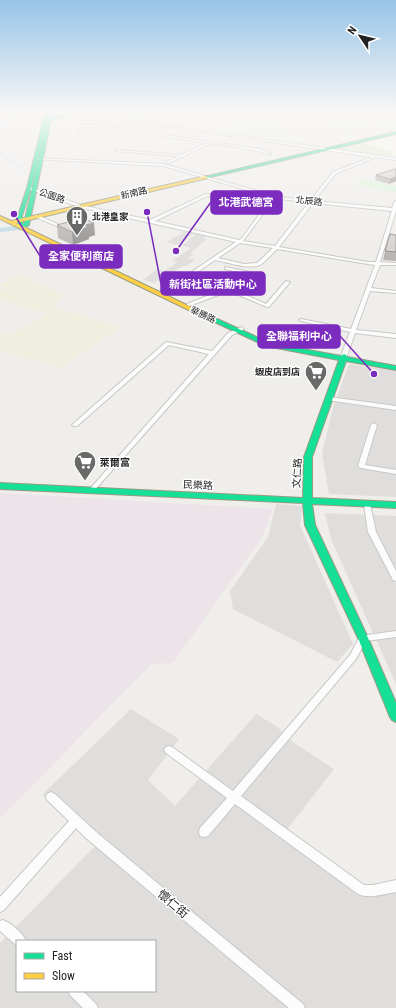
<svg xmlns="http://www.w3.org/2000/svg" width="396" height="1008" viewBox="0 0 396 1008" font-family="'Roboto Condensed','Noto Sans TC',sans-serif">
	<style>
		.residential { fill: #dfdedc; fill-rule: evenodd }
		.commercial { fill: #f1e3e1 }
		.industrial { fill: #ede4e9 }
		.education { fill: #f8f7e8 }
		.farmland { fill: #efefdf }
		.grass { fill: #ddeccb }
		.park { fill: #daf5da }
		.parking { fill: #e0dfde }
		.lines { fill: none; stroke-linecap: round; stroke-linejoin: round }
		.stream { stroke: #bfdbe3; stroke-width: 1 }
		.river { fill: #bfdbe3; fill-rule: evenodd }
		.street-casing { stroke: #c9c8c7; stroke-width: 2 }
		.fast-casing { stroke: #999a82; stroke-width: 2 }
		.slow-casing { stroke: #999a82; stroke-width: 2 }
		.street { fill: #fdfcfc; fill-rule: evenodd }
		.fast { fill: #16e098; fill-rule: evenodd }
		.slow { fill: #ffcf43; fill-rule: evenodd }
		.wall { fill: #b9b6b5 }
		.shaded-wall { fill: #969493 }
		.building { fill: #d7d4d2; stroke: #969493 }
		.labels { text-anchor: middle; dominant-baseline: central; stroke-width: 3; stroke-linejoin: round; paint-order: stroke }
		.far-street-label { font-size: 9px; fill: #222; stroke: #fff }
		.far-poi-label { font-size: 9px; font-weight: bold; fill: #222; stroke: #fff; text-anchor: start }
		.poi-label { font-size: 10px; font-weight: bold; fill: #222; stroke: #fff; text-anchor: start }
		.street-label { font-size: 10px; fill: #222; stroke: #fff }
		.near-street-label { font-size: 12px; fill: #222; stroke: #fff }
		.leader { fill: none; stroke: #7b2cbf; stroke-width: 1.5 }
		.callout-dot { fill: #7b2cbf; stroke: #fff; stroke-width: 1.5 }
		.callout { fill: #7b2cbf; stroke: #7b2cbf; stroke-width: 1.5 }
		.callout-label { font-size: 11px; text-anchor: middle; font-weight: bold; fill: #fff }
	</style>
	<rect width="100%" height="100%" fill="#f0eeeb"/>
	<g class="residential">
		<path d="M 349,364 L 396,371 L 396,497 L 329,494 L 322,453 L 333,408 Z"/>
		<path d="M 276,504 L 303,506 L 300,525 L 353,644 L 337,662 L 233,609 L 230,591 L 268,537 Z"/>
		<path d="M 325,513 L 396,516 L 396,684 L 331,539 Z"/>
		<path d="M 131,709 L 179,739 L 148,780 L 175,806 L 256,714 L 278,727 L 290,740 L 334,769 L 283,835 L 358,889 L 396,883 L 396,1008 L 0,1008 L 0,943 L 104,837 L 42,795 ZM 17,941 L 155,941 L 155,991 L 17,991 Z"/>
	</g>
	<path class="commercial" d="M 135,122 L 167,127 L 152,133 L 119,128 Z"/>
	<path class="industrial" d="M 0,493 L 273,509 L 261,539 L 173,663 L 152,664 L 0,818 Z"/>
	<path class="education" d="M 396,135 L 396,157 L 337,149 L 361,143 Z"/>
	<g class="farmland">
		<path d="M 220,113 L 359,113 L 357,114 L 368,116 L 383,113 L 395,113 L 396,114 L 391,116 L 396,117 L 396,130 L 374,125 L 366,128 L 388,133 L 379,135 L 364,130 L 346,131 L 311,123 L 293,127 L 283,125 L 271,129 L 309,141 L 298,143 L 214,130 L 233,124 L 217,120 L 230,117 Z"/>
		<path d="M 21,275 L 64,295 L 52,306 L 120,328 L 60,368 L 0,350 L 0,333 L 7,336 L 48,314 L 0,299 L 0,291 L 7,288 L 0,286 L 0,284 Z"/>
	</g>
	<path class="grass" d="M 361,143 L 393,152 L 388,156 L 337,149 Z"/>
	<path class="park" d="M 361,179 L 396,186 L 396,192 L 357,185 Z"/>
	<path class="parking" d="M 183,232 L 190,232 L 206,236 L 203,238 L 207,239 L 190,253 L 195,254 L 187,258 L 195,260 L 186,266 L 183,266 L 154,283 L 143,280 L 157,269 L 164,271 L 178,262 L 172,261 L 191,248 L 182,246 L 196,234 L 193,234 L 177,245 L 167,242 Z"/>
	<g class="lines">
		<g class="stream">
			<path d="M 130,119 L 156,113"/>
			<path d="M 0,128 L 19,113"/>
			<path d="M 0,154 L 15,163 L 26,173"/>
		</g>
		<path class="river" d="M 16,226 L 20,228 L 19,230 L 0,232 L 0,228 Z"/>
		<g class="street-casing">
			<g id="street">
				<path d="M 46,113 L 55,113 L 47,114 Z"/>
				<path d="M 77,113 L 396,158 L 396,160 L 376,157 L 335,174 L 314,201 L 392,208 L 394,202 L 396,201 L 396,211 L 380,262 L 396,263 L 396,265 L 380,265 L 371,288 L 396,291 L 396,293 L 370,291 L 356,330 L 396,334 L 396,338 L 355,333 L 347,356 L 344,358 L 341,356 L 350,332 L 301,321 L 299,320 L 301,319 L 351,329 L 375,265 L 368,264 L 277,249 C 272,254 266,261 260,265 C 249,270 227,262 215,260 L 196,273 L 228,287 L 245,274 L 225,269 L 225,267 L 250,272 L 250,274 L 232,289 L 266,304 L 286,281 L 290,282 L 269,307 L 267,307 L 229,291 L 189,306 L 187,305 L 187,304 L 225,289 L 193,275 L 165,294 L 158,295 L 156,294 L 162,292 L 236,242 L 79,207 L 27,188 L 30,187 L 81,205 L 150,220 L 206,194 L 217,196 L 218,198 L 207,196 L 155,221 L 239,240 L 242,238 L 267,204 L 275,198 L 163,166 L 33,159 L 35,158 L 163,164 L 278,197 L 311,200 L 333,172 L 372,157 ZM 279,199 L 309,202 L 275,246 L 243,241 L 269,206 ZM 313,203 L 392,211 L 376,262 L 368,262 L 279,247 ZM 240,243 L 273,248 L 257,263 L 244,264 L 218,258 Z"/>
				<path d="M 104,123 L 105,124 L 102,126 L 260,149 L 271,154 L 269,155 L 259,151 L 211,143 L 167,164 L 166,162 L 179,156 L 115,151 L 117,150 L 181,155 L 207,143 L 99,127 L 82,127 L 81,139 L 80,140 L 79,139 L 80,125 L 99,125 Z"/>
				<path d="M 35,215 L 37,215 L 67,228 L 64,229 L 35,217 Z"/>
				<path d="M 241,327 L 244,329 L 243,330 L 232,335 L 93,492 L 89,492 L 88,491 L 89,490 L 209,354 L 169,345 L 77,426 L 73,426 L 72,425 L 73,424 L 166,342 L 212,351 L 228,333 Z"/>
				<path d="M 329,397 L 396,406 L 396,410 L 327,400 L 326,399 Z"/>
				<path d="M 374,423 L 377,425 L 365,465 L 396,470 L 396,474 L 361,468 L 358,466 L 371,425 Z"/>
				<path d="M 365,502 L 369,502 L 370,504 L 376,532 L 396,571 L 396,581 L 393,580 L 392,578 L 368,532 L 364,504 Z"/>
				<path d="M 396,631 L 396,637 L 366,641 L 356,659 L 241,796 L 364,885 L 373,885 L 396,880 L 396,892 C 383,894 370,899 358,894 L 235,804 L 208,836 L 204,837 L 200,836 L 199,832 L 200,828 L 227,798 L 166,753 L 164,750 L 166,747 L 169,746 L 172,747 L 233,791 L 350,655 L 360,636 Z"/>
				<path d="M 51,792 L 55,794 L 95,831 L 303,1004 L 305,1008 L 289,1008 L 87,839 L 76,828 L 4,910 L 0,912 L 0,897 L 69,821 L 47,800 L 46,797 L 47,794 Z"/>
				<path d="M 3,920 C 11,923 23,933 26,941 L 17,941 L 17,946 L 0,931 L 0,921 Z"/>
				<path d="M 68,991 L 83,991 L 96,1004 L 98,1008 L 83,1008 L 70,995 Z"/>
			</g>
		</g>
		<g class="fast-casing">
			<g id="fast">
				<path d="M 45,113 L 49,113 L 47,119 L 49,113 L 53,113 L 52,118 L 70,113 L 75,113 L 51,120 L 29,225 L 21,229 L 18,227 L 18,216 L 27,188 ZM 47,121 L 24,224 L 23,224 L 22,216 L 31,188 Z"/>
				<path d="M 396,132 L 396,134 L 206,178 L 204,177 Z"/>
				<path d="M 193,308 L 270,343 L 341,356 L 344,354 L 346,355 L 347,357 L 396,366 L 396,370 L 346,361 L 312,457 L 312,498 L 396,502 L 396,508 L 312,504 L 315,525 L 368,638 L 396,703 L 396,722 L 392,720 L 390,717 L 358,638 L 305,525 L 303,503 L 0,489 L 0,483 L 303,498 L 304,457 L 339,360 L 266,346 L 191,311 L 191,309 Z"/>
			</g>
		</g>
		<g class="slow-casing">
			<path id="slow" d="M 206,176 L 208,178 L 16,223 L 195,309 L 195,311 L 193,312 L 0,219 L 0,216 L 11,221 Z"/>
		</g>
		<use href="#street" class="street"/>
		<use href="#fast" class="fast"/>
		<use href="#slow" class="slow"/>
	</g>
	<g class="wall">
		<path d="M 396,169 L 396,181 L 389,184 L 375,180 L 376,175 Z"/>
		<path d="M 57,225 L 95,235 L 89,237 L 89,239 L 73,245 L 58,238 Z"/>
		<path d="M 396,235 L 396,261 L 383,260 L 385,251 Z"/>
	</g>
	<g class="shaded-wall">
		<path d="M 396,177 L 396,181 L 389,184 L 390,179 Z"/>
		<path d="M 94,223 L 95,235 L 89,237 L 89,239 L 73,245 L 72,232 L 85,225 Z"/>
	</g>
	<g class="building">
		<path d="M 395,169 L 396,169 L 396,177 L 390,179 L 376,175 Z"/>
		<path d="M 83,218 L 94,223 L 85,225 L 88,227 L 72,232 L 57,225 Z"/>
		<path d="M 390,234 L 396,235 L 396,252 L 385,251 Z"/>
	</g>
	<linearGradient id="sky" x2="0" y2="1"><stop stop-color="#97c4e6"/><stop offset="0.44" stop-color="#f8f7f6"/><stop offset="1" stop-color="#f8f7f6" stop-opacity="0"/></linearGradient>
	<rect width="396" height="254" fill="url(#sky)"/>
	<defs>
		<g id="building-pin" transform="scale(1.15)"><path d="M0 17L-7.5 6A9.5 9.5 0 1 1 7.5 6Z" fill="#6a6968" stroke="#fff"/><path d="M-4-6H4V6H1V3H-1V6H-4ZM-2.5-4.3h1.7v1.8h-1.7ZM.8-4.3h1.7v1.8H.8ZM-2.5-1h1.7V.8h-1.7ZM.8-1h1.7V.8H.8Z" fill="#fff"/></g>
		<g id="supermarket-pin" transform="scale(1.15)"><path d="M0 17L-7.5 6A9.5 9.5 0 1 1 7.5 6Z" fill="#6a6968" stroke="#fff"/><path d="M-6-5.5h2.5l.6 2H6L4.5 2H-2.5L-4.4-4H-6ZM-1.5 3.2a1.3 1.3 0 1 0 .1 0ZM3 3.2a1.3 1.3 0 1 0 .1 0Z" fill="#fff"/></g>
	</defs>
	<g fill-rule="evenodd">
		<use href="#building-pin" x="77" y="217"/>
		<use href="#supermarket-pin" x="316" y="372"/>
		<use href="#supermarket-pin" x="85" y="462"/>
	</g>
	<g class="labels">
		<g class="far-street-label">
			<text transform="translate(134 193) rotate(-13)">新南路</text>
			<text transform="translate(52 196) rotate(19)">公園路</text>
			<text transform="translate(309 201) rotate(6)">北辰路</text>
			<text transform="translate(203 315) rotate(25)">華勝路</text>
		</g>
		<g class="far-poi-label">
			<text x="92" y="217">北港皇家</text>
			<text x="300" y="372" text-anchor="end">蝦皮店到店</text>
		</g>
		<g class="poi-label">
			<text x="100" y="462">萊爾富</text>
		</g>
		<g class="street-label">
			<text transform="translate(297 473) rotate(-87)">文仁路</text>
			<text transform="translate(198 485) rotate(3)">民樂路</text>
		</g>
		<g class="near-street-label">
			<text transform="translate(173 904) rotate(40)">懷仁街</text>
		</g>
	</g>
	<path class="leader" d="M176 251L211 202M14 214L40 256M147 212L161 284M374 374L340 336"/>
	<g class="callout-dot">
		<circle cx="176" cy="251" r="4"/>
		<circle cx="14" cy="214" r="4"/>
		<circle cx="147" cy="212" r="4"/>
		<circle cx="374" cy="374" r="4"/>
	</g>
	<g class="callout">
		<rect x="211" y="191" width="71" height="23" rx="4"/>
		<rect x="40" y="245" width="82" height="23" rx="4"/>
		<rect x="161" y="272" width="104" height="23" rx="4"/>
		<rect x="258" y="325" width="82" height="23" rx="4"/>
	</g>
	<g class="callout-label">
		<text x="246" y="206">北港武德宮</text>
		<text x="81" y="260">全家便利商店</text>
		<text x="213" y="288">新街社區活動中心</text>
		<text x="299" y="340">全聯福利中心</text>
	</g>
	<rect x="16" y="940" width="140" height="52" fill="#ffffff" stroke="#a7a7a7"/>
	<rect x="24" y="953" width="20" height="6" fill="#16e098" stroke="#a7a7a7"/>
	<text x="52" y="960" font-size="12" fill="#222222">Fast</text>
	<rect x="24" y="973" width="20" height="6" fill="#ffcf43" stroke="#a7a7a7"/>
	<text x="52" y="980" font-size="12" fill="#222222">Slow</text>
	<g transform="translate(360 36) rotate(305)" stroke="#ffffff" stroke-width="3" paint-order="stroke">
	<path d="M0-3L7 15L0 10L-7 15Z" fill="#222222"/>
	<text y="-6" font-size="11" font-weight="bold" text-anchor="middle" fill="#222222">N</text>
	</g>
</svg>
